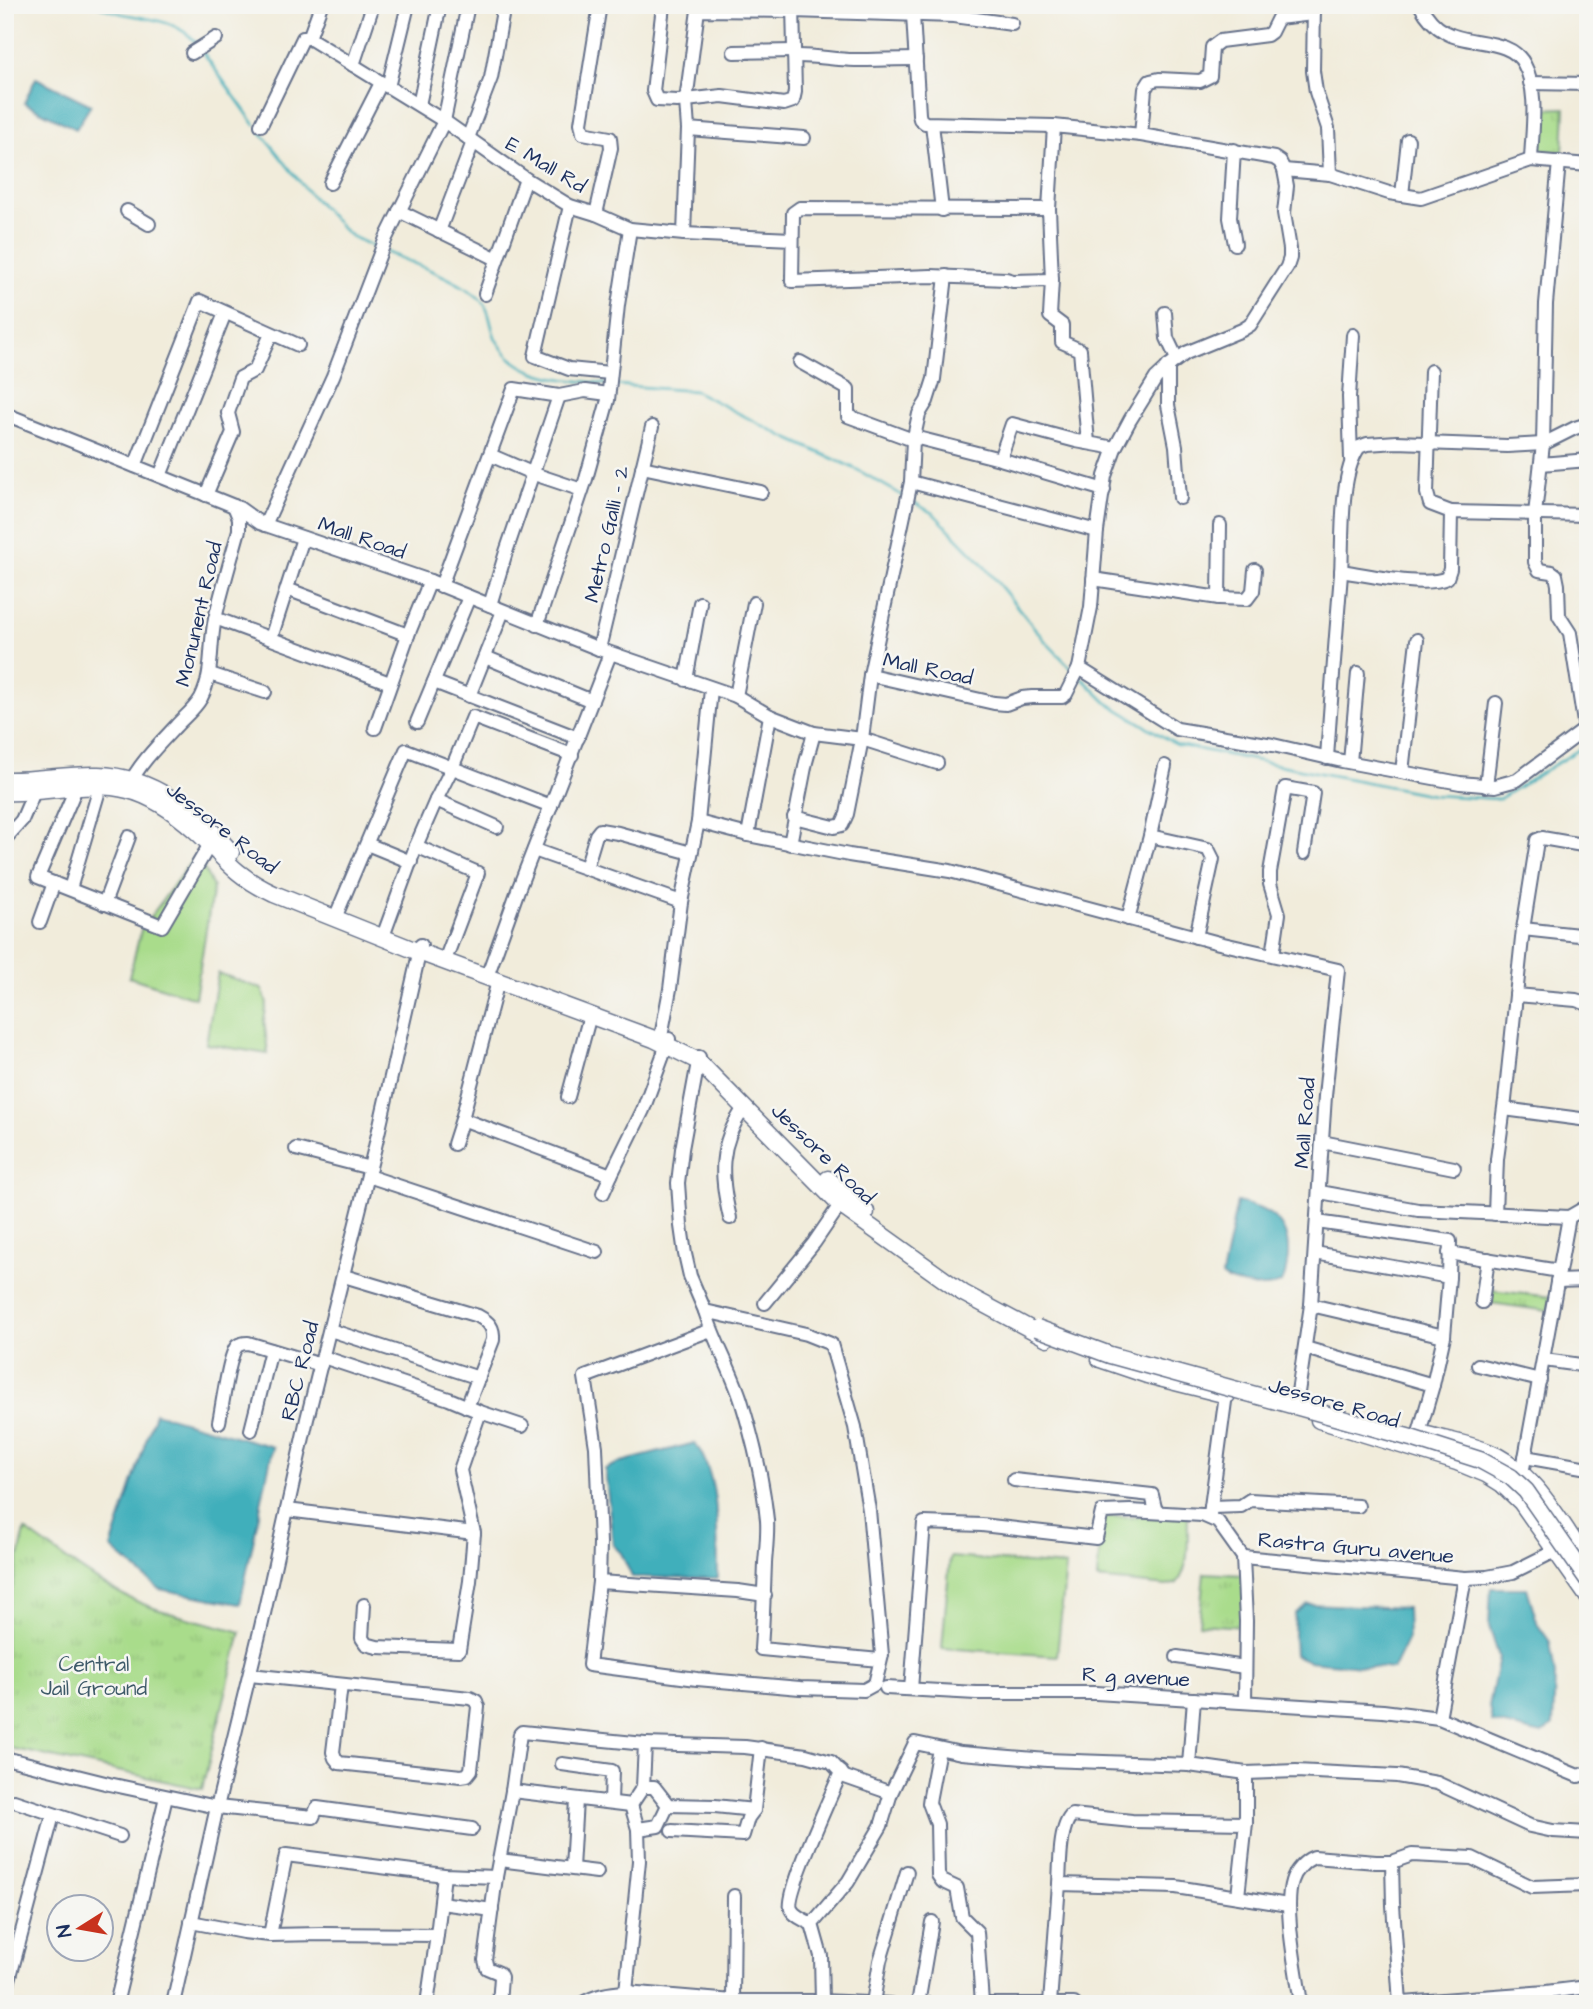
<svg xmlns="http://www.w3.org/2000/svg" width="1593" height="2009" viewBox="0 0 1593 2009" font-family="'Architects Daughter',sans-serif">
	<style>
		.grass { fill: url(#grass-tufts); stroke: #628674; stroke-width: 2 }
		.garden { fill: #a9dc8b; stroke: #628674; stroke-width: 2 }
		.water { fill: #40afbb; stroke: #2e6f8c; stroke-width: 2 }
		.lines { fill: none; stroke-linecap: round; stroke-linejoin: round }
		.stream { stroke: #40afbb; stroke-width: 2.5 }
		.minor-casing { stroke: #66718a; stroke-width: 16 }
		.major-casing { stroke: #66718a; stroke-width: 19 }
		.minor { stroke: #fff; stroke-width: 12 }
		.major { stroke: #fff; stroke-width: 16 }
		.major-bridge-casing { stroke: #66718a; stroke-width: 19; stroke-linecap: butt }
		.major-bridge { stroke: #fff; stroke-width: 16 }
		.labels { text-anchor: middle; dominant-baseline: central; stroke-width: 5; stroke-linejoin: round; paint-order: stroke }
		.street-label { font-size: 21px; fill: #1b2f5e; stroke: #f6f6f2 }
		.park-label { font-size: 21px; fill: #3e5a69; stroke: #f6f6f2 }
	</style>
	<defs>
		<pattern id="grass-tufts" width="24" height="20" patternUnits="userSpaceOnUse" patternTransform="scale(1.75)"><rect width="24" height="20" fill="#a9dc8b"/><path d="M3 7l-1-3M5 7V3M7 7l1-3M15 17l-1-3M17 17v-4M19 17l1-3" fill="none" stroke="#91bd7a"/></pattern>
	</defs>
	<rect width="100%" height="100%" fill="#f6f6f2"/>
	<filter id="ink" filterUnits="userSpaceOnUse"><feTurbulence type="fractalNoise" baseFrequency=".0143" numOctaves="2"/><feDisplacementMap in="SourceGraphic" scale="14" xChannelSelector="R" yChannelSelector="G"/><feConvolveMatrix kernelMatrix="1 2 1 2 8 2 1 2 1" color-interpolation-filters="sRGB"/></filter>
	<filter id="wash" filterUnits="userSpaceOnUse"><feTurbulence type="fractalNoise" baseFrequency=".00686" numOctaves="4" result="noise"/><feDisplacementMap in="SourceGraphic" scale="28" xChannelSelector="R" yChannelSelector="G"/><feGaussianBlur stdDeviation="1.57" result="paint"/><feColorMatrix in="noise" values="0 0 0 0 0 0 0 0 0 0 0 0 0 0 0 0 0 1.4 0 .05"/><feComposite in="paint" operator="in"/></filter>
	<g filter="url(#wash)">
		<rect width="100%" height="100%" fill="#f1ecdb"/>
		<g class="grass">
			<path d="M 1565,108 L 1563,152 L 1537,150 L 1539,109 Z"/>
			<path d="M 1483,1289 L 1550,1297 L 1549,1311 L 1482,1302 Z"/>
			<path d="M 25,1530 C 64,1557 103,1589 148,1606 C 178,1617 210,1623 241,1632 L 202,1789 L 5,1747 L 5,1621 Z"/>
			<path d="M 1204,1573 L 1244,1575 L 1245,1627 L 1199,1624 Z"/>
		</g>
		<g class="garden">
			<path d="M 197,855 L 213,887 L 195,998 L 129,977 L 141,930 L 185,869 Z"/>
			<path d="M 218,973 L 262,989 L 267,1003 L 264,1020 L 268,1054 L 206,1044 Z"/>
			<path d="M 1188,1516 C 1187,1536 1191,1567 1177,1583 L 1167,1586 L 1097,1579 L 1102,1517 Z"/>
			<path d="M 950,1557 L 1066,1566 L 1057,1656 L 942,1648 Z"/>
		</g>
		<g class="water">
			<path d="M 36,78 L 91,105 L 76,129 L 24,103 Z"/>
			<path d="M 1237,1202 C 1267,1208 1290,1220 1288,1256 C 1287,1265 1286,1275 1282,1283 C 1279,1283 1275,1285 1272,1286 C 1261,1289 1229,1284 1222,1276 Z"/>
			<path d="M 155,1413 L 273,1447 L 240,1604 L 159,1589 L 111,1548 Z"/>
			<path d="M 695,1443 C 721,1479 717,1536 718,1578 L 632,1577 L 621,1553 L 613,1545 L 605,1469 L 621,1462 Z"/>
			<path d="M 1491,1588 L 1527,1588 L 1538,1625 L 1550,1642 L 1555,1675 L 1553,1725 L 1542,1734 L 1492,1722 L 1489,1706 L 1499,1657 L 1489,1626 Z"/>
			<path d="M 1308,1604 L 1407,1608 L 1408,1638 L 1393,1669 L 1308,1661 L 1295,1655 L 1294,1635 L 1295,1614 Z"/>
		</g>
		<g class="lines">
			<g class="stream">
				<path d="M 97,5 C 132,23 172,11 198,45"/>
				<path d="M 202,51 L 255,125"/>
				<path d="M 259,130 L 308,192 L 343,229 L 351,236 L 376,248"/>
				<path d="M 386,252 C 412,263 462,280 481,300 C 491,311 490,327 496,339 C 519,381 564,378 605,384"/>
				<path d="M 615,385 L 695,391 L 787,438 L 856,469 L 905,497"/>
				<path d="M 910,500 L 934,514 L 979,560 L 1046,642 L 1074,671"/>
				<path d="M 1079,675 L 1106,702 L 1177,745 L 1433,795 L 1499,799 L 1588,744"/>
			</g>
		</g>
	</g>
	<g filter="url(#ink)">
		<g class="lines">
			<g class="minor-casing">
				<g id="minor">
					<path d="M 1314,5 L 1313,71 L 1316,92 L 1328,128 L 1330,174"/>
					<path d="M 1420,5 C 1426,16 1434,26 1445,32 C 1468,46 1510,37 1524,64 C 1539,91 1532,130 1531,160"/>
					<path d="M 663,6 L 653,91 L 657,100 L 677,101 L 722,96 L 784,104 L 793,101 L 795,92 L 793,5"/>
					<path d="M 913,15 L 919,114 L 920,119 L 925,123 L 1054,126"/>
					<path d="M 309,38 L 444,121 L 526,179 L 570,206 L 596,214 L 630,229 L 684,234 L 792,239"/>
					<path d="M 309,38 L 321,5"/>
					<path d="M 734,52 L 793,51"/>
					<path d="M 192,53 L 216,38"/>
					<path d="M 794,56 C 814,55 834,60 855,60 C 875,60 896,59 916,59"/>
					<path d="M 353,65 L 373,5"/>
					<path d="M 1530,83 L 1587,84 L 1588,73"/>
					<path d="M 388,87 L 408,5"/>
					<path d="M 419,105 L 440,5"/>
					<path d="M 932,124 L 942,210"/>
					<path d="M 261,125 L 303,38 L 309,38"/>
					<path d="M 688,129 L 804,138"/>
					<path d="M 1141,135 L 1145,89 L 1150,81 L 1159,79 L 1200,81 L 1210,76 L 1212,47 L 1220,41 L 1267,35 L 1271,32 L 1278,18 L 1313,14"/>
					<path d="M 468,138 L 491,78 L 504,5"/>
					<path d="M 1234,150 L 1230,218 L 1235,244"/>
					<path d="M 1559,162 L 1546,304 L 1543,444 L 1535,514 L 1535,562 L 1539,570 L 1552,572 L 1556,575 L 1558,585 L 1559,616 L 1570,633 L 1585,729 L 1588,732"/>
					<path d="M 1284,170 L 1330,174 L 1389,193 L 1421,198 L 1531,160 L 1588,165"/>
					<path d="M 330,183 L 381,83"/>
					<path d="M 1402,195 L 1408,140"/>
					<path d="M 570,206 L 535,356 L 569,369 L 610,373"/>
					<path d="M 1049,209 L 1052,280 L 1050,316 L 1062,325 L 1062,342 L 1080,350 L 1088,443"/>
					<path d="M 127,211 L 149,224"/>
					<path d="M 399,211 L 497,259"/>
					<path d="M 596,214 L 611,148 L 610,138 L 583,133 L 581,123 L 600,5"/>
					<path d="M 439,231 L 473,142"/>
					<path d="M 684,234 L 688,129 L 686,101 L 698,10 L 793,11 L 954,16 L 1012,24"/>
					<path d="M 1052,280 L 1013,281 L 1006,279 L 931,276 L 792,281 L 793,213 L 800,208 L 1049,209 L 1054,126 L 1141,135 L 1274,158 L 1280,162 L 1284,170 L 1287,186 L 1284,213 L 1290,249 L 1290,258 L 1287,267 L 1250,325 L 1242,330 L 1186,353 L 1171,364 L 1156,378 L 1130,420 L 1115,448 L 1105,476 L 1097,531 L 1091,607 L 1079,668"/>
					<path d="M 485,294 L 526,179"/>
					<path d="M 1165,313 L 1167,338 L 1177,359"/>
					<path d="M 800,362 L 848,389 L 848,416 L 913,440 L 911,482"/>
					<path d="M 1168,366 L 1168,405 L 1176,446 L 1180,498"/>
					<path d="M 1431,371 L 1427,493 L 1430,504 L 1451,512"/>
					<path d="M 559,396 L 585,391 L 608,394"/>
					<path d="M 5,414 L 239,508 L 260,523 L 430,581 L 599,649 L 736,696 L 770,716 L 814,733 L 862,739 L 870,675 L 994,703 L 1006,704 L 1022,698 L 1032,697 L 1062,697 L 1066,694 L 1079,668 L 1177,729 L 1273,745 L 1342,761 L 1460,783 L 1495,786 L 1517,780 L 1588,727"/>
					<path d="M 914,437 L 919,414 L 927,401 L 934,379 L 946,276"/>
					<path d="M 913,440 L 914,437 L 1000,459 L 1012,424 L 1076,441 L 1115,448"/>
					<path d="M 490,455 L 534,474 L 582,490"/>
					<path d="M 1000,459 L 1104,490"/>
					<path d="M 1351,459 L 1349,397 L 1353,335"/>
					<path d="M 1541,464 L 1588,460"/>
					<path d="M 135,466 L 200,301 L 298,345"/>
					<path d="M 642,467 L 761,492"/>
					<path d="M 160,476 L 225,313"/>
					<path d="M 206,495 L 233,432 L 228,413 L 240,378 L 255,370 L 271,334"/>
					<path d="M 265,525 L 333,376 L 386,238 L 444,121 L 468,5"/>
					<path d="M 1341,571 C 1367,575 1424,588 1447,578 L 1450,569 L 1451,512 L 1588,515"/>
					<path d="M 1093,579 L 1219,598 L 1220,525"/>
					<path d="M 441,586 L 514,389 L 559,396 L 506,552 L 490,605"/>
					<path d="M 287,589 L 408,635"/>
					<path d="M 1219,598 L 1247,599 L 1253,591 L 1255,570"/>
					<path d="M 215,618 L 390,683"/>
					<path d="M 537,625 L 586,479 L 608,400 L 618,305 L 630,229"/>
					<path d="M 271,638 L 303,538"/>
					<path d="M 599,649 L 652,427"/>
					<path d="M 485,657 L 592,701"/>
					<path d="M 210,674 L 265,692"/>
					<path d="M 870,675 L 911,482 L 1097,531"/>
					<path d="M 686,680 L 700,603"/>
					<path d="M 434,682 L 578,738"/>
					<path d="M 469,696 L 503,611"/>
					<path d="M 736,696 L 754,603"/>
					<path d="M 417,722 L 469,597"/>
					<path d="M 375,728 L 408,635 L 430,581"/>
					<path d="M 1327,758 C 1331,696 1336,635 1341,574 C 1343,540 1339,475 1359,447 L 1367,444 L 1397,442 L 1507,446 L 1543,444 L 1575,428 L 1588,424"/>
					<path d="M 1350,762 L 1358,673"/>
					<path d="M 1402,772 L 1417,640"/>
					<path d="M 129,786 C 137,766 161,742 176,726 C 184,717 194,710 201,698 C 214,673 209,645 215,619 C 222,589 231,559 239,530 L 239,518 L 234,506"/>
					<path d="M 1486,786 L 1496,703"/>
					<path d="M 76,788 L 38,877 L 162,926 L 210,844"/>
					<path d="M 436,800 L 497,827"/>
					<path d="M 794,817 L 834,827 L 842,825 L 847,814 L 862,739 L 937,763"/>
					<path d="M 698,822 L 748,835 L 849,855 L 950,871 L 1219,943 L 1338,970 L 1325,1096 L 1311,1305 L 1297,1399"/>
					<path d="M 748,835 L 770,716"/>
					<path d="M 1150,836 L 1208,849 L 1213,859 L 1196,937"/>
					<path d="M 5,839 L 22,820 L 34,792"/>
					<path d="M 367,844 L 411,862"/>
					<path d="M 790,844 L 806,762 L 814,733"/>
					<path d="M 416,846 L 478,873 L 447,955"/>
					<path d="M 534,850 L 681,902"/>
					<path d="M 586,868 L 596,835 L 600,830 L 618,833 L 691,853"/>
					<path d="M 70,889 L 100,787"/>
					<path d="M 104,904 L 129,837"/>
					<path d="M 338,911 L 406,750 L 551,806"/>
					<path d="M 1128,919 L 1150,836 L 1165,766"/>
					<path d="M 40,922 L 54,883"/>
					<path d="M 1523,929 L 1588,936"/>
					<path d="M 385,931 L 416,846 L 436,800 L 452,768 L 473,717 L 572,755"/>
					<path d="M 1273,955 L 1279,914 L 1270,884 L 1270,872 L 1285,788 L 1313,793 L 1304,853"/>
					<path d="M 489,971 L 518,890 L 610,654"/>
					<path d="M 498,981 L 462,1119 L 611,1175 L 643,1110 L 669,1039"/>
					<path d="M 1516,995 L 1576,1000 L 1588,1004"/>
					<path d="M 660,1042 L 670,989 L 681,902 L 698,822 L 711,689"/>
					<path d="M 568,1097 L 590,1015"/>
					<path d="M 1504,1109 L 1588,1120"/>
					<path d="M 1322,1142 L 1454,1168"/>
					<path d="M 454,1144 L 462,1119"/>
					<path d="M 296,1149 L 370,1168"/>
					<path d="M 368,1176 L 597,1252"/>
					<path d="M 1320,1192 L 1418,1210 L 1569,1217"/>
					<path d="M 603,1193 L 611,1175"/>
					<path d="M 1495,1214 L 1497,1159 L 1505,1100 L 1523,929 L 1536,847 L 1537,840 L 1542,838 L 1588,846"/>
					<path d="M 730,1218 C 720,1176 718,1145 744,1108"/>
					<path d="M 1317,1222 L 1450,1241 L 1449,1277"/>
					<path d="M 1315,1253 L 1449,1277 L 1444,1336 L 1433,1385 L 1419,1433"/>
					<path d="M 1449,1253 L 1559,1271"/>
					<path d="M 344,1276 L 478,1316 C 489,1322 494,1327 493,1340 L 467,1407"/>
					<path d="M 1557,1281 L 1588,1280"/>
					<path d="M 1482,1302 L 1488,1259"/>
					<path d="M 765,1303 L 814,1243 L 840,1205"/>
					<path d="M 1311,1305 L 1444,1336"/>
					<path d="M 705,1311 C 714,1341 731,1369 741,1400 C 753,1439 763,1480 767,1520 C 768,1534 766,1549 765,1563 C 764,1592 763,1620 761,1649 L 880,1660"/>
					<path d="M 330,1330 L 479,1378"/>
					<path d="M 711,1330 L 585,1377 L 596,1447 L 600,1543 L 599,1582 L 738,1591 L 765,1595"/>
					<path d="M 1305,1348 L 1433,1385"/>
					<path d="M 323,1357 L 449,1399 L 480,1412 L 460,1470 L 474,1533 L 470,1581 L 459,1650 L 377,1647 L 366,1644 L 362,1638 L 364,1605"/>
					<path d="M 1544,1360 L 1588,1366"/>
					<path d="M 1478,1365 L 1540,1380"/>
					<path d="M 480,1412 L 522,1426"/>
					<path d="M 219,1422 C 222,1408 229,1354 237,1346 C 241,1343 244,1343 248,1343 L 321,1365"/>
					<path d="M 251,1430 L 271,1350"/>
					<path d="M 1525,1457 L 1582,1467"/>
					<path d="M 1014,1480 L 1152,1495 L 1156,1512"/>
					<path d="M 1518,1480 L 1522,1474 L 1569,1217 L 1588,1206"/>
					<path d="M 1211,1507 L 1241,1506 L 1250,1500 L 1358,1506"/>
					<path d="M 287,1510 L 474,1533"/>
					<path d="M 1210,1514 L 1226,1394"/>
					<path d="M 1243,1557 L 1465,1578 L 1487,1577 L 1513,1572 L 1555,1551"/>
					<path d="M 599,1582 L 589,1665 L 697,1679 L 800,1688 L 864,1690 L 875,1684 L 882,1655 L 869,1510 L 855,1427 L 831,1344 L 806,1334 L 705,1311 L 690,1276 L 685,1254 L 681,1226 L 678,1183 L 682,1149 L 699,1057"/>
					<path d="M 1177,1657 L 1245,1667"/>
					<path d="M 250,1675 L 470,1698 L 476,1701 L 478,1707 L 471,1770 L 467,1775 L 461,1776 L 339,1763 L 335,1758 L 333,1752 L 341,1685"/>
					<path d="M 886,1688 L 976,1693 L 1096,1693 L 1383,1711 L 1439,1718 L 1578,1776 L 1588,1773"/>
					<path d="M 911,1689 L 924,1523 L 982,1525 L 1096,1538 L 1102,1512 L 1130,1511 L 1202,1515 L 1218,1522 L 1243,1557 L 1246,1621 L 1245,1702"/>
					<path d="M 1439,1718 L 1465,1578"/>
					<path d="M 645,1744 L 745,1747 L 806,1755 L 831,1762 L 845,1777 L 891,1793 L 915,1743 L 961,1753 L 1047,1760 L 1189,1765 L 1246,1773 L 1296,1771 L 1397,1776 L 1437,1783 L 1530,1826 L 1553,1831 L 1588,1833"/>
					<path d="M 939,1749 L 930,1796 L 929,1803 L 937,1824 L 938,1875 L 942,1881 L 957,1888 L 962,1917 L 977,1932 L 982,2003"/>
					<path d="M 5,1758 L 109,1784 L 217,1807 L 313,1817 L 317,1808 L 472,1829"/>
					<path d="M 562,1764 L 612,1771 L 611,1802"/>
					<path d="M 1189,1765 L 1194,1699"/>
					<path d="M 512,1791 L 520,1734 L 522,1732 L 645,1744 L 643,1787"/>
					<path d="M 14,1801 L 120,1836"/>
					<path d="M 631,1805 L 643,1787 L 654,1787 L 668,1805 L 715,1806 L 754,1810"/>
					<path d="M 638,1829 L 658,1826 L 668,1805"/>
					<path d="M 672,1831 L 743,1835 L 748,1818 L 754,1810 L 761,1748"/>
					<path d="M 499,1860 L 597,1872"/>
					<path d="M 1392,1862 L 1393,1905 L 1400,2003"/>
					<path d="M 572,1868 L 576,1800"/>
					<path d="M 496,1877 L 512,1791 L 631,1805"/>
					<path d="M 1059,1884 C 1060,1867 1059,1826 1072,1815 L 1132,1821 L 1246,1823"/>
					<path d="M 1238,1896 L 1246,1823 L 1246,1773"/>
					<path d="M 441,1903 L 492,1910"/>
					<path d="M 191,1922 L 243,1932 L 270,1935 L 286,1855 L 444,1875 L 496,1877 L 485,1960 L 487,1968 L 499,1973 L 501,1977 L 499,2004"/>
					<path d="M 812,1924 C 806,1921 794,1916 791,1909 C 785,1893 833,1792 841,1772"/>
					<path d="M 270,1935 L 321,1934 L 437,1935 L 444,1875"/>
					<path d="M 626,1992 L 639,1861 L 638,1829 L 631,1805"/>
					<path d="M 5,1995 L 53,1815"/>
					<path d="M 733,2001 L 734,1896"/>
					<path d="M 822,2001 L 821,1956 L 812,1924 L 848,1882 L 881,1826 L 891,1793"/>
					<path d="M 873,2003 L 880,1961 L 907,1872"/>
					<path d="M 1050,2003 L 1059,1884 L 1176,1887 L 1288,1905"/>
					<path d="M 116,2004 L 166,1797"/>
					<path d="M 173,2004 L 217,1807 L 261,1627 L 307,1419 L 375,1147 L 421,945"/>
					<path d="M 427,2004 L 437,1935"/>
					<path d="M 581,2004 C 596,1995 609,1993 626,1992 L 733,2001 L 822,2001 L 890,2004"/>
					<path d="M 918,2004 L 932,1922"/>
					<path d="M 931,2004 L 1074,2004"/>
					<path d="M 1301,2004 C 1297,1973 1283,1909 1292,1881 C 1295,1871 1304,1861 1314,1857 L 1376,1862 L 1392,1862 L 1412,1855 L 1472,1858 L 1532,1887 L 1588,1885"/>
					<path d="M 1390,2004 L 1546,1992 L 1588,1987"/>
				</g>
			</g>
			<g class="major-casing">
				<g id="major">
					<path d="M 5,780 C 36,781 67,774 98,775 C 153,776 197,813 231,852"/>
					<path d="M 5,792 C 46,794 88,780 128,790 C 153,796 177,814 196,831 C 211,844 223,860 238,872 C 249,881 261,888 274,894 L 419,952 L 654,1039 L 698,1061 L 840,1205 L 963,1293 L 1047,1338"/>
					<path d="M 828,1179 L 866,1212"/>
					<path d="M 1100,1359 L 1147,1375 L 1227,1395"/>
					<path d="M 1319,1420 L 1457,1462 L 1486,1474 L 1502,1484 L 1521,1502 L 1588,1597"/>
					<path d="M 1421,1433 C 1443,1440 1467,1443 1488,1452 C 1533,1469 1562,1525 1588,1563"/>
				</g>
			</g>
			<use href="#minor" class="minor"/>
			<use href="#major" class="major"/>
			<g class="major-bridge-casing">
				<path id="major-bridge" d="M 1037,1328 L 1110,1355 L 1411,1438 L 1480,1460 L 1511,1477 L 1526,1491 L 1588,1580"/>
			</g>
			<use href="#major-bridge" class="major-bridge"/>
		</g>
	</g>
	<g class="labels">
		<g class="street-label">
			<text transform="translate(546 165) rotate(31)">E Mall Rd</text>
			<text transform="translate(607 534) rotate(-77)">Metro Galli - 2</text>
			<text transform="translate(362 538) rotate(19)">Mall Road</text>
			<text transform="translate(199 614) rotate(-77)">Monunent Road</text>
			<text transform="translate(928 669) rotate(12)">Mall Road</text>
			<text transform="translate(222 828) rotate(38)">Jessore Road</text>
			<text transform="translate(1305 1123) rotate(-86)">Mall Road</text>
			<text transform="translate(823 1154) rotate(44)">Jessore Road</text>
			<text transform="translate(300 1371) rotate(-76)">RBC Road</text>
			<text transform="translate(1334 1403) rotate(16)">Jessore Road</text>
			<text transform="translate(1356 1548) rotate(5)">Rastra Guru avenue</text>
			<text transform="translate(1136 1677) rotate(3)">R g avenue</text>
		</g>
		<g class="park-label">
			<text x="94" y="1664">Central<tspan x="94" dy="24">Jail Ground</tspan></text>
		</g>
	</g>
	<rect width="1593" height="2009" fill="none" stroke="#f6f6f2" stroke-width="28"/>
	<g transform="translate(80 1928) rotate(259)"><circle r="33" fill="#f6f6f2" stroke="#9ea6b7" stroke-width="2"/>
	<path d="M0-5L12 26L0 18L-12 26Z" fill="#c8321e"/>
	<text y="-10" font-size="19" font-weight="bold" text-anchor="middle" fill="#1b2f5e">N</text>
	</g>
</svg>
